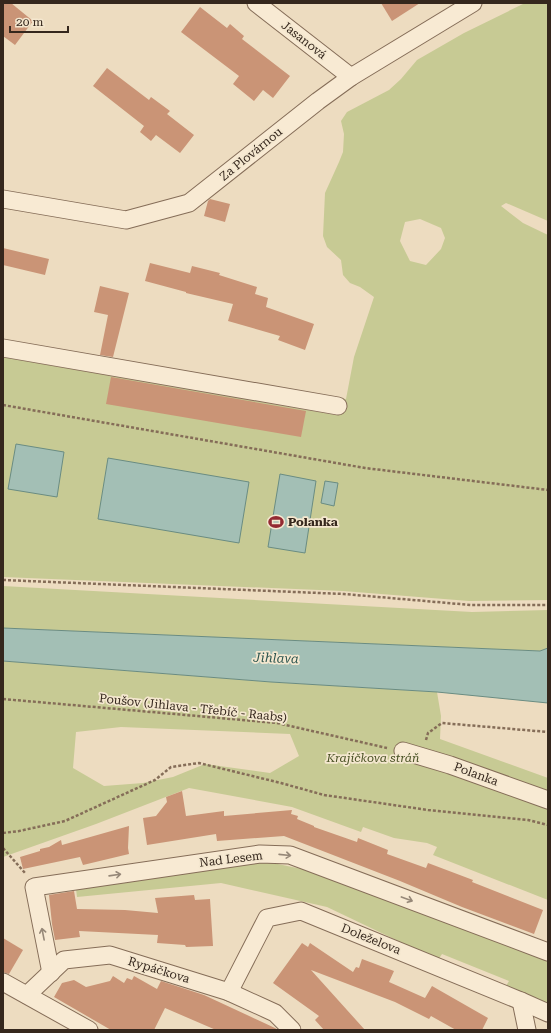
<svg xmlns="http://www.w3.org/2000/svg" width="551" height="1033" viewBox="0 0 551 1033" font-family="'Roboto Serif',serif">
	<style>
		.green { fill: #c7ca94; fill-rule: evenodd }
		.water { fill: #a3bfb5; stroke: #6a8c82 }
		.building { fill: #ca9476 }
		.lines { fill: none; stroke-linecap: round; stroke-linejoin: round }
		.minor-casing { stroke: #856d58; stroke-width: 19 }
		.path { stroke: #856d58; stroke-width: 2.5; stroke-dasharray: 3 2; stroke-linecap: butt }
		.minor { stroke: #f8ead3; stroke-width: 17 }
		.oneway { stroke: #968878 }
		.labels { text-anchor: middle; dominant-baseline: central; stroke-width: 3.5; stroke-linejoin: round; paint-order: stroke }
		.street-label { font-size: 12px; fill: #35271d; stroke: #f4e7cf }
		.poi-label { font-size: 12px; font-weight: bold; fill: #35271d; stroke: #f4e7cf; text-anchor: start }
		.park-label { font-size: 12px; font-style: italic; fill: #495124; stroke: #f4e7cf }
		.water-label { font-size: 13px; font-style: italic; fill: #2c554f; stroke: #f4e7cf }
	</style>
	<rect width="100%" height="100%" fill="#eddcc0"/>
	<g class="green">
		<path d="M 525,3 L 548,3 L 548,221 L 506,203 L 501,206 L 523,223 L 548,235 L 548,600 L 469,601 L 343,591 L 3,577 L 3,357 L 336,415 L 340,398 L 346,399 L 354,357 L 374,297 L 360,287 L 350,283 L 343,275 L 341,260 L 327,247 L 323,236 L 325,193 L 339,162 L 343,152 L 344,134 L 341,121 L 347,112 L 389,90 L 401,79 L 417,60 L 464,33 ZM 420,219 L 441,228 L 445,238 L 441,249 L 426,265 L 410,261 L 400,241 L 405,222 Z"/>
		<path d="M 3,586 L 472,612 L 548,610 L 548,648 L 540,651 L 3,628 Z"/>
		<path d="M 3,661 L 271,682 L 437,692 L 441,716 L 440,739 L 548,778 L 548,900 L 433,855 L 437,847 L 427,843 L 394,838 L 363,827 L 361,832 L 292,807 L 189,788 L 96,824 L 3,857 ZM 121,727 L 290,734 L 299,756 L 270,773 L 205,764 L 173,777 L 143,783 L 104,786 L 73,768 L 76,732 Z"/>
		<path d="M 263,861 L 302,869 L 548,960 L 548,1006 L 506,986 L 509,981 L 442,954 L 438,960 L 327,907 L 221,883 L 77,897 L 76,889 Z"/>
	</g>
	<g class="water">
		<path d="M 16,444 L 64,452 L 57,497 L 8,489 Z"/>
		<path d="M 108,458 L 249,482 L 239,543 L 98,519 Z"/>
		<path d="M 280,474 L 316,481 L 305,553 L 268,547 Z"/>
		<path d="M 325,481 L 338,483 L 334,506 L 321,503 Z"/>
		<path d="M 3,628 L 540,651 L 548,648 L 548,703 L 437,692 L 271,682 L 3,661 Z"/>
	</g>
	<g class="building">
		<path d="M 3,3 L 11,3 L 33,21 L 15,45 L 3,36 Z"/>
		<path d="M 381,3 L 420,3 L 392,21 Z"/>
		<path d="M 200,7 L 227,28 L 230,24 L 244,36 L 242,39 L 290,76 L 273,98 L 263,90 L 254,101 L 233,84 L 239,76 L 181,32 Z"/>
		<path d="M 107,68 L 149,100 L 151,97 L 170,111 L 167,114 L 194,135 L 180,153 L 156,135 L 151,141 L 140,132 L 144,126 L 93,86 Z"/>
		<path d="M 210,199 L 230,204 L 225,222 L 204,216 L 208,201 Z"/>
		<path d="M 3,248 L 49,259 L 45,275 L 3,265 Z"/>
		<path d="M 150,263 L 190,273 L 192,266 L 220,273 L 219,275 L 257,287 L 255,294 L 268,298 L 266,307 L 314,324 L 305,350 L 278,340 L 280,336 L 228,321 L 233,304 L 186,293 L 186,292 L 145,281 Z"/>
		<path d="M 100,286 L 129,293 L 113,357 L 100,355 L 108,315 L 94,312 Z"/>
		<path d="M 111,377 L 306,411 L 301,437 L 106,404 Z"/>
		<path d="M 182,791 L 186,816 L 224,811 L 224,816 L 292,810 L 291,814 L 298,816 L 297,819 L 314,826 L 314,827 L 357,842 L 358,838 L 388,850 L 387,854 L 426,868 L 428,863 L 473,880 L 472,882 L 543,910 L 534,934 L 462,907 L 400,881 L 284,836 L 217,841 L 216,834 L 147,845 L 143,818 L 156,816 L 167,802 L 166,797 Z"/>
		<path d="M 129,826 L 128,848 L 129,854 L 83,865 L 80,857 L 23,869 L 20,857 L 40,851 L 40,849 L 49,847 L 61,840 L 62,845 Z"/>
		<path d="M 74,891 L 77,909 L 125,910 L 158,913 L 155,898 L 194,895 L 195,900 L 210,899 L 213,946 L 186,947 L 185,945 L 157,943 L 158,935 L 79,931 L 80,937 L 55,940 L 52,924 L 49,895 Z"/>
		<path d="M 3,938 L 23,950 L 9,974 L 3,972 Z"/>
		<path d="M 302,943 L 308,947 L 310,943 L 353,972 L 356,967 L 359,968 L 362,959 L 394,971 L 389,982 L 425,998 L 432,986 L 488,1018 L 482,1030 L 456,1030 L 431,1016 L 429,1019 L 395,1002 L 311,970 L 365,1030 L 324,1030 L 315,1020 L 319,1016 L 273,983 Z"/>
		<path d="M 113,976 L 124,983 L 127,978 L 132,980 L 134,976 L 157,989 L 161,981 L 204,995 L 275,1028 L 278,1030 L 216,1030 L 165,1008 L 154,1030 L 111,1030 L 54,997 L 62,983 L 74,980 L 86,987 L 110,981 Z"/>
	</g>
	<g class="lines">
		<g class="minor-casing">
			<g id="minor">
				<path d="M 256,3 L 351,77"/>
				<path d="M 3,199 L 126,220 L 189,203 L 318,101 L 351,77 L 473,3"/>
				<path d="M 3,348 L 338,406"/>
				<path d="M 403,751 L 450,765 L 548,800"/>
				<path d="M 51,973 L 34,887 L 260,854 L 290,855 L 548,952"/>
				<path d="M 3,982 L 89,1030"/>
				<path d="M 229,992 L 267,918 L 301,911 L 521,1001 L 548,1013"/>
				<path d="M 27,995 L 64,960 L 110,955 L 229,992 L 275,1013 L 292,1030"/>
				<path d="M 521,1001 L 527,1030"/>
			</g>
		</g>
		<g class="path">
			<path d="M 3,405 L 365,468 L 548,490"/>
			<path d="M 3,580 L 344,594 L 471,605 L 548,605"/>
			<path d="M 3,699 L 277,723 L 387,748"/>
			<path d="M 426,740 L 428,733 L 442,723 L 548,732"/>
			<path d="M 3,833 L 19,831 L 65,821 L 155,780 L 171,767 L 199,763 L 281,783 L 324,795 L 428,810 L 528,820 L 548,825"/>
			<path d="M 3,848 L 25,873"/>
		</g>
		<use href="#minor" class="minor"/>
	</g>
	<defs><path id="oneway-shaft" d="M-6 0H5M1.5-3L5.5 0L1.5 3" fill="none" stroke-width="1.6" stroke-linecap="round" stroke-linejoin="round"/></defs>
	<g class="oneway">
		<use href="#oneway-shaft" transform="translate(285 855) rotate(6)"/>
		<use href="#oneway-shaft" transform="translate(115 875) rotate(-8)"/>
		<use href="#oneway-shaft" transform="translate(407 899) rotate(20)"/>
		<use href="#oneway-shaft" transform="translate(43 934) rotate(-101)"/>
	</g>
	<defs>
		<g id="stadium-bare" transform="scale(1.2)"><path d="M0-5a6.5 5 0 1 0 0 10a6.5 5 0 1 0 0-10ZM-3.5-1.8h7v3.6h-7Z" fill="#932a32" stroke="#f4e7cf" stroke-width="2.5" paint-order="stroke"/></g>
	</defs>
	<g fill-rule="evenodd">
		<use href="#stadium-bare" x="276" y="522"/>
	</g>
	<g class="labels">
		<g class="street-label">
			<text transform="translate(304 40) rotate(38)">Jasanová</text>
			<text transform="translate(251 154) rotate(-39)">Za Plovárnou</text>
			<text transform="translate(193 708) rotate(6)">Poušov (Jihlava - Třebíč - Raabs)</text>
			<text transform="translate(476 774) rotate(20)">Polanka</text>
			<text transform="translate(231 859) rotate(-7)">Nad Lesem</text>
			<text transform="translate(371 939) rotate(22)">Doleželova</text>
			<text transform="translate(159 970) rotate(17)">Rypáčkova</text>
		</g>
		<g class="poi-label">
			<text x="288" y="522">Polanka</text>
		</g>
		<g class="park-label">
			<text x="373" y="758">Krajíčkova stráň</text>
		</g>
		<g class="water-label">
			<text transform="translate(276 658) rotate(2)">Jihlava</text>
		</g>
	</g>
	<rect width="551" height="1033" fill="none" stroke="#35271d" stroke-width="8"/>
	<path d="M10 26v6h58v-6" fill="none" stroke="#35271d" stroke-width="2"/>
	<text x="16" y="26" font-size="12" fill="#35271d" stroke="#f4e7cf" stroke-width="3" paint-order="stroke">20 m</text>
</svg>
